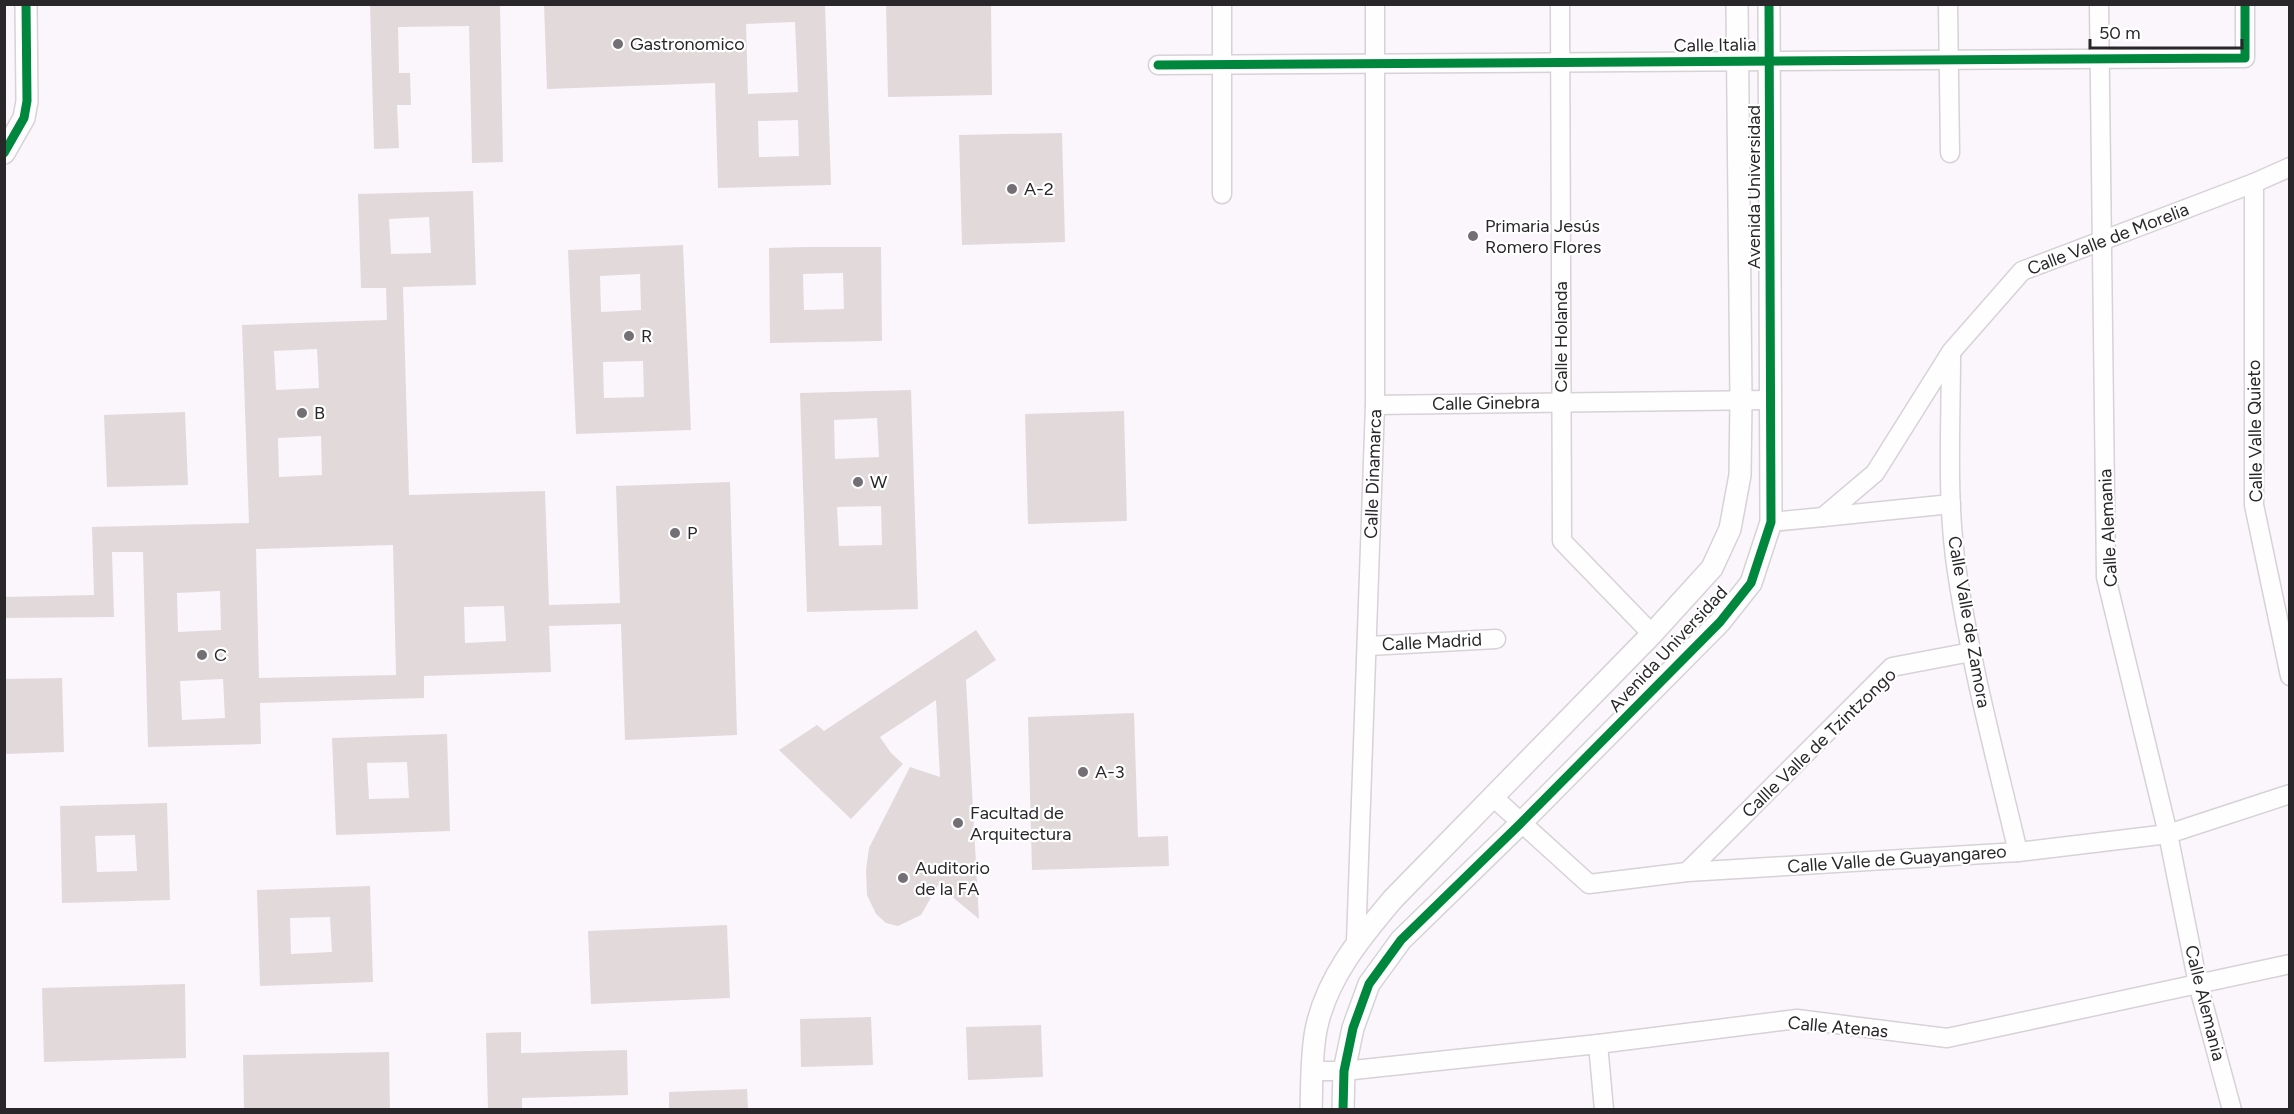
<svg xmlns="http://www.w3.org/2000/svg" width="2294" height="1114" viewBox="0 0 2294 1114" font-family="Figtree,sans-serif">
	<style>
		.building { fill: #e2d9da; fill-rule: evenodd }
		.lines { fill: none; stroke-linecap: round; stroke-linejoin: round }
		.minor-casing { stroke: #d6d2d6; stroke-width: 21 }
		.tertiary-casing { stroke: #d6d2d6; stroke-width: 24 }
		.minor { stroke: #fefeff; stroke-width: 18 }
		.tertiary { stroke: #fefeff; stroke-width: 21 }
		.cycleway-casing { stroke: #fff; stroke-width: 13 }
		.cycleway { stroke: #00873e; stroke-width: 9 }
		.poi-dot { fill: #736f74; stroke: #fff; stroke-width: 2 }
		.labels { text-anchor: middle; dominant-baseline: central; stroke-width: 4.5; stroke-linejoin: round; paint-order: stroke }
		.poi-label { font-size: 18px; fill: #2a272b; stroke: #fff; text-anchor: start }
		.street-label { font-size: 18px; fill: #2a272b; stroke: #fff }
	</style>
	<rect width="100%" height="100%" fill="#fbf6fc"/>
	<g class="building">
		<path d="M 370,4 L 500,4 L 503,162 L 472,163 L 469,26 L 398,27 L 399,73 L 410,73 L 411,105 L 397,105 L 399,148 L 374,149 Z"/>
		<path d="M 544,4 L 825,4 L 831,185 L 718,188 L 715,83 L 547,89 ZM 795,22 L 798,92 L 748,94 L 746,24 ZM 798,120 L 799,156 L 759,157 L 758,121 Z"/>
		<path d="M 886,4 L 991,4 L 992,95 L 888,97 Z"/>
		<path d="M 1062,133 L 1065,242 L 962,245 L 959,135 Z"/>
		<path d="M 473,191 L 476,285 L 403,287 L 409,495 L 545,491 L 549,605 L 620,603 L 616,486 L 730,482 L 737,735 L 625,740 L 621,624 L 549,626 L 551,672 L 424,676 L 424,698 L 260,703 L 261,744 L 148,747 L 143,552 L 112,552 L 114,617 L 4,618 L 4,597 L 94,595 L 92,527 L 249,523 L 242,325 L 387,320 L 386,288 L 361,288 L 358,194 ZM 429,217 L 431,253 L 391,254 L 389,219 ZM 317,349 L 319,388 L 276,390 L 274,351 ZM 321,436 L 322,475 L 279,477 L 278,438 ZM 393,545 L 396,675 L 259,678 L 256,549 ZM 220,591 L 221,630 L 178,632 L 177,593 ZM 504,606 L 506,641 L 465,643 L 464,607 ZM 223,679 L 225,718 L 182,720 L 180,681 Z"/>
		<path d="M 683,245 L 691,430 L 576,434 L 568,250 ZM 640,274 L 641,310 L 601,312 L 600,276 ZM 643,361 L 644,397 L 604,398 L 603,362 Z"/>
		<path d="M 805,247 L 881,247 L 882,341 L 770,343 L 769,248 ZM 843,273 L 844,309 L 804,310 L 803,274 Z"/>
		<path d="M 911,390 L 918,609 L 807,612 L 800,393 ZM 877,418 L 879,457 L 835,459 L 834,420 ZM 881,506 L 882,545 L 839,546 L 837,507 Z"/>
		<path d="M 1124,411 L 1127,521 L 1028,524 L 1025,414 Z"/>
		<path d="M 185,412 L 188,485 L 107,487 L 104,415 Z"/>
		<path d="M 976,630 L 996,660 L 966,680 L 979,919 L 938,885 L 921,915 L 898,926 L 886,923 L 876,914 L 867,895 L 866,870 L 869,848 L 910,767 L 940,777 L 936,700 L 880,737 L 891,753 L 903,764 L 851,819 L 779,750 L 817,725 L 824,731 Z"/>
		<path d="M 62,678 L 64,752 L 4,754 L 4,679 Z"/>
		<path d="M 1134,713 L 1138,837 L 1168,836 L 1169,866 L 1032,870 L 1028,717 Z"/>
		<path d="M 447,734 L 450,831 L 336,835 L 332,738 ZM 407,762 L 409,798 L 369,799 L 367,763 Z"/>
		<path d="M 167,803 L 170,900 L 62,903 L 60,806 ZM 135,835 L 137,871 L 97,872 L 95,836 Z"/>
		<path d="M 370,886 L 373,982 L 260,986 L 257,890 ZM 330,917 L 332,952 L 291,954 L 290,918 Z"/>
		<path d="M 727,925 L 730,998 L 591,1004 L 588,931 Z"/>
		<path d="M 185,984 L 186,1058 L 44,1062 L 42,988 Z"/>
		<path d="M 871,1017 L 873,1065 L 801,1067 L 800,1019 Z"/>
		<path d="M 1041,1025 L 1043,1077 L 968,1080 L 966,1027 Z"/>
		<path d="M 521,1032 L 521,1053 L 627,1050 L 628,1095 L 522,1098 L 522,1110 L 488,1110 L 486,1033 Z"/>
		<path d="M 389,1052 L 390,1110 L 244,1110 L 243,1055 Z"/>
		<path d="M 747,1089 L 748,1110 L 669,1110 L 669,1092 Z"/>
	</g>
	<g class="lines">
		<g class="minor-casing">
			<g id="minor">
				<path d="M 1222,4 L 1222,194"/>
				<path d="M 1560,4 L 1562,541 L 1652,634"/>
				<path d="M 1948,4 L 1950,153"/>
				<path d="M 2099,4 L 2106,577 L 2168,834 L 2198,984 L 2232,1110"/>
				<path d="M 1158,65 L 2245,58 L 2245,4"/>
				<path d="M 2254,183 L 2254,505 L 2290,676"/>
				<path d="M 1951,353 C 1951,426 1946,500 1957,572 C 1971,666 1996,759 2018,852"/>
				<path d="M 1375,405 L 1771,400"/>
				<path d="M 1823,517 L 1951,504"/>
				<path d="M 1771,522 L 1823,517 L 1875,473 L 1951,352 L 2022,271 L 2254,183 L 2290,167"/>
				<path d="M 1369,646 L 1496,639"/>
				<path d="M 1492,796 L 1589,884 L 1687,872 L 2018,852 L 2168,834 L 2290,794"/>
				<path d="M 1687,872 L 1892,667 L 1971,652"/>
				<path d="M 1356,943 L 1375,405 L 1375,4"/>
				<path d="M 1598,1044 L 1604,1110"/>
				<path d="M 1313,1071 L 1344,1071 L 1598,1044 L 1797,1019 L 1947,1038 L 2290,964"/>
			</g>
		</g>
		<g class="tertiary-casing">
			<g id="tertiary">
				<path d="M 4,153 L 24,118 L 27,101 L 26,4"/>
				<path d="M 1311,1110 C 1312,1084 1311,1056 1316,1030 C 1326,979 1360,938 1393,899 L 1652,634 L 1712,568 L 1730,529 L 1740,475 L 1741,400 L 1737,4"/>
				<path d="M 1343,1110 L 1344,1071 L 1353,1028 L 1369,984 L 1401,940 L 1520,824 L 1720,622 L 1751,583 L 1771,522 L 1769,4"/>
			</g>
		</g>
		<use href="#minor" class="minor"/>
		<use href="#tertiary" class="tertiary"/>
		<g class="cycleway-casing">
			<g id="cycleway">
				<path d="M 1158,65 L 2245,58 L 2245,4"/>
				<path d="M 4,153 L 24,118 L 27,101 L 26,4"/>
				<path d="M 1343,1110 L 1344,1071 L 1353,1028 L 1369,984 L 1401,940 L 1520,824 L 1720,622 L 1751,583 L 1771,522 L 1769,4"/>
			</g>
		</g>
		<use href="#cycleway" class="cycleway"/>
	</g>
	<g class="poi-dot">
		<circle cx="618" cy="44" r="6"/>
		<circle cx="1012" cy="189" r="6"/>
		<circle cx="1473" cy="236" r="6"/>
		<circle cx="629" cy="336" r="6"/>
		<circle cx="302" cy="413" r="6"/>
		<circle cx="858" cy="482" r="6"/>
		<circle cx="675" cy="533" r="6"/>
		<circle cx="202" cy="655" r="6"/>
		<circle cx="1083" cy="772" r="6"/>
		<circle cx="958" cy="823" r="6"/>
		<circle cx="903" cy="878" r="6"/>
	</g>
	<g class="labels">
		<g class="poi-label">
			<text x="630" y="44">Gastronomico</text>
			<text x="1024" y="189">A-2</text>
			<text x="1485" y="226">Primaria Jesús<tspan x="1485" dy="21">Romero Flores</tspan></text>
			<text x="641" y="336">R</text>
			<text x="314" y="413">B</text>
			<text x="870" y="482">W</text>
			<text x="687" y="533">P</text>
			<text x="214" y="655">C</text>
			<text x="1095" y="772">A-3</text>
			<text x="970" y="813">Facultad de<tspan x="970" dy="21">Arquitectura</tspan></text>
			<text x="915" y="868">Auditorio<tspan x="915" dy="21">de la FA</tspan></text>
		</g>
		<g class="street-label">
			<text transform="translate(1715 45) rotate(-1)">Calle Italia</text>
			<text transform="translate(1754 187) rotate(-90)">Avenida Universidad</text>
			<text transform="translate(2108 239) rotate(-21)">Calle Valle de Morelia</text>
			<text transform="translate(1561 337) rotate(-90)">Calle Holanda</text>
			<text transform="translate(1486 403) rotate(-1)">Calle Ginebra</text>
			<text transform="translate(2255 431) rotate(-91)">Calle Valle Quieto</text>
			<text transform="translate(1373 474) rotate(-88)">Calle Dinamarca</text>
			<text transform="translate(2108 528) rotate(-93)">Calle Alemania</text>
			<text transform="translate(1969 622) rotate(80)">Calle Valle de Zamora</text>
			<text transform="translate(1432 642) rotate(-3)">Calle Madrid</text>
			<text transform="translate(1668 649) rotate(-47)">Avenida Universidad</text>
			<text transform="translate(1819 743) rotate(-44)">Callle Valle de Tzintzongo</text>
			<text transform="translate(1897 859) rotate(-4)">Calle Valle de Guayangareo</text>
			<text transform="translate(2205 1003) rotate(76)">Calle Alemania</text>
			<text transform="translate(1838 1027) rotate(5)">Calle Atenas</text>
		</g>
	</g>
	<rect width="2294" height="1114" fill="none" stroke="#2a272b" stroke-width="12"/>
	<path d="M2090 39v9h152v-9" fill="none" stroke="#2a272b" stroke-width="3"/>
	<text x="2099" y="39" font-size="18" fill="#2a272b" stroke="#ffffff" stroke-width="4.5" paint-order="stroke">50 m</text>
</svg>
